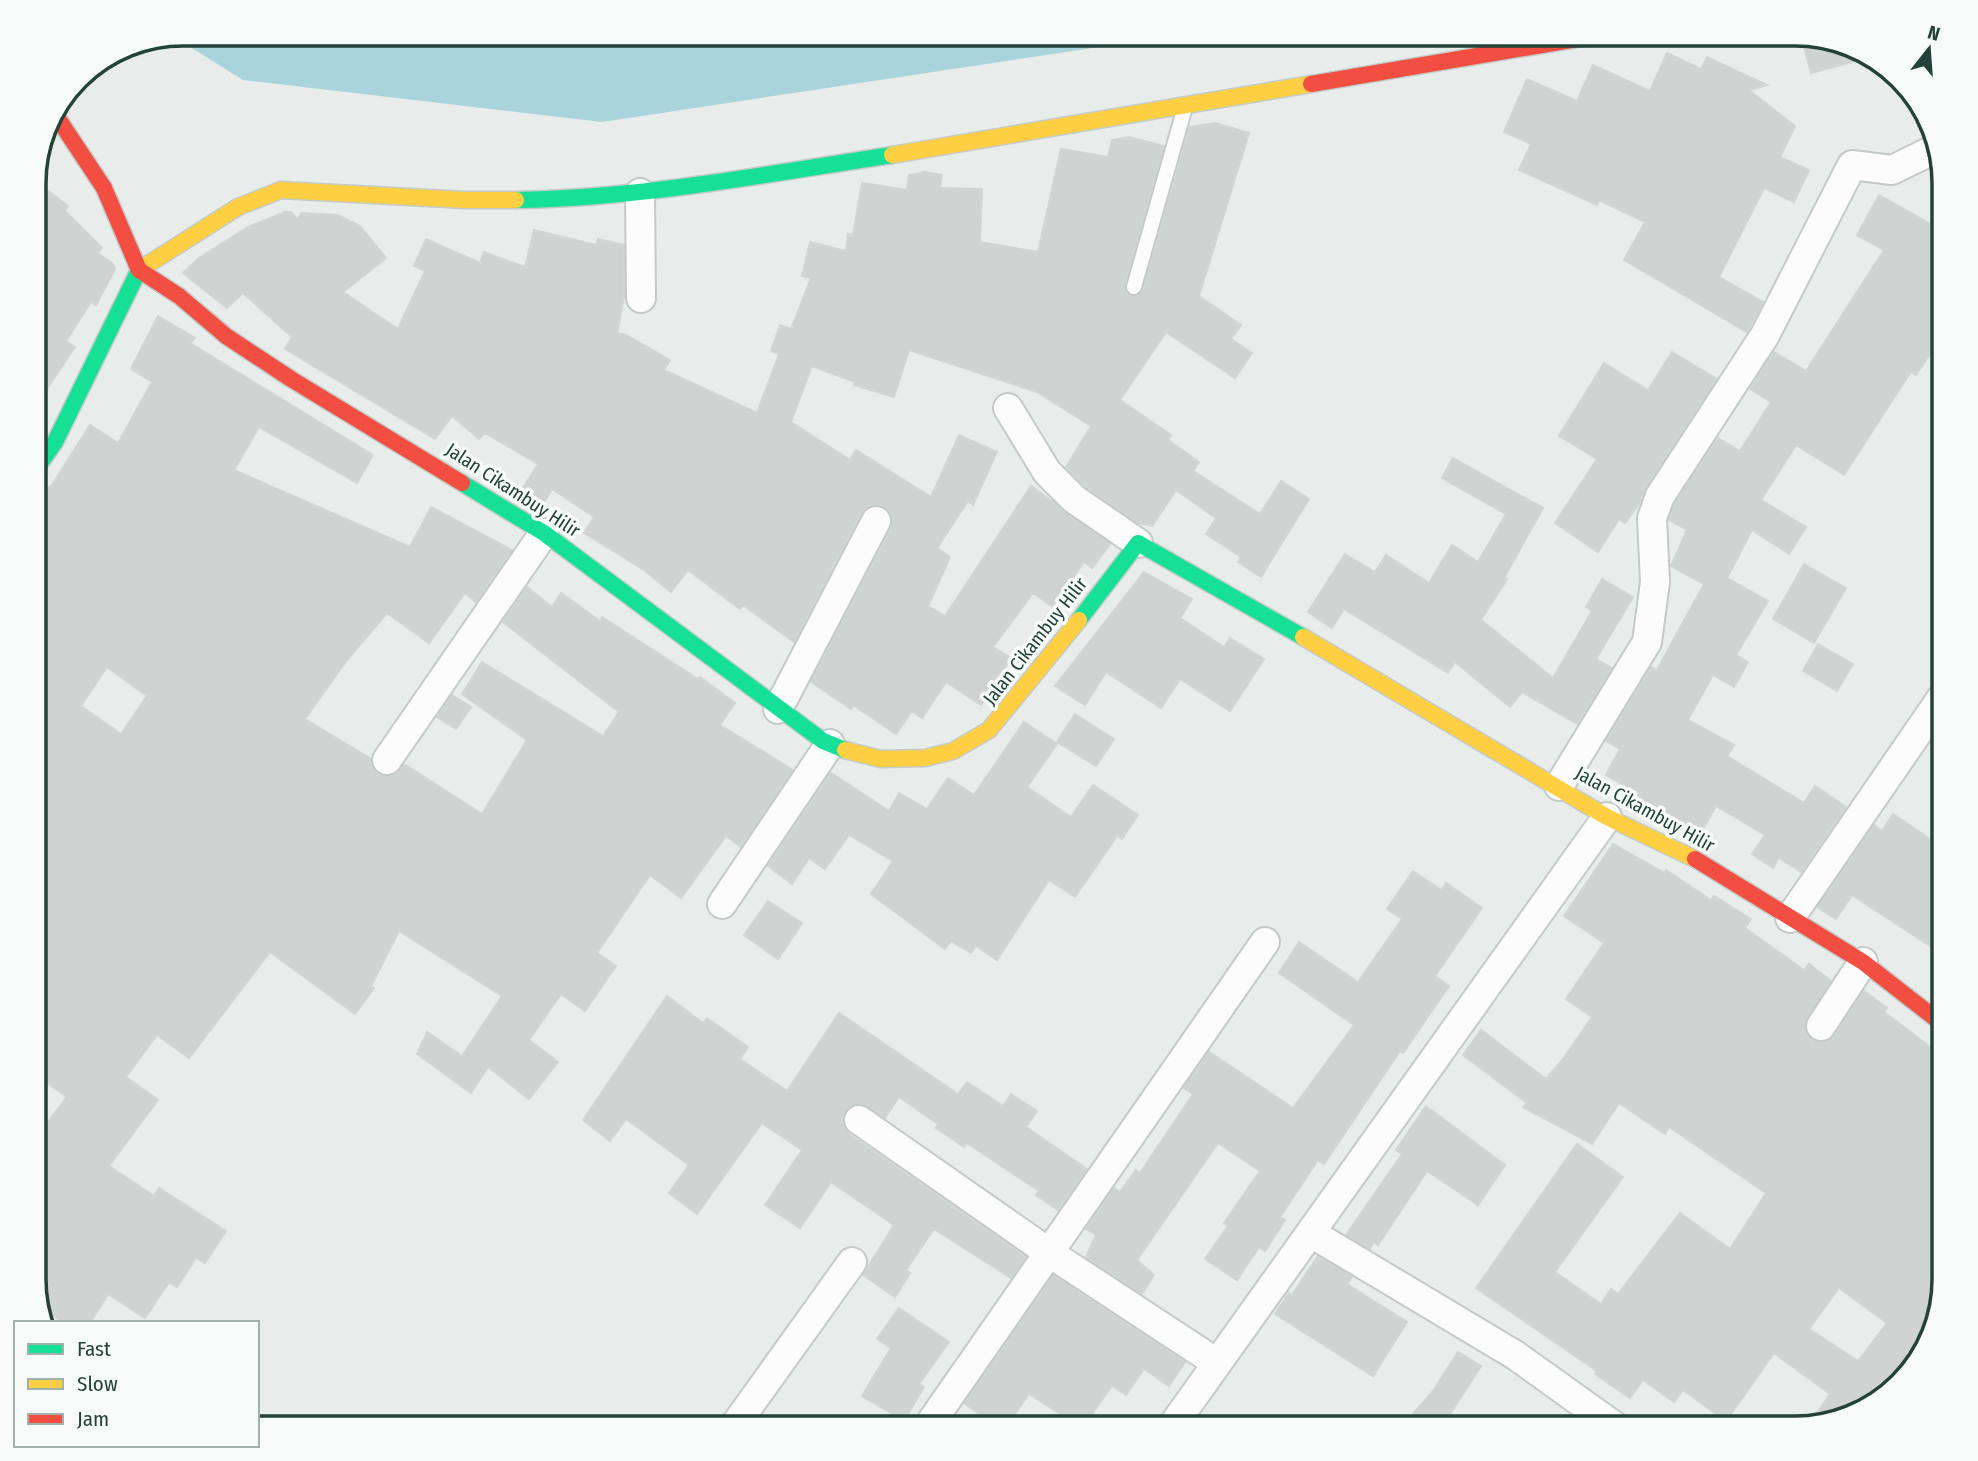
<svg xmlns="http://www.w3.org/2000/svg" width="1978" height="1461" viewBox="0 0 1978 1461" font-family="'Fira Sans Condensed',sans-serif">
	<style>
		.water { fill: #a9d4db }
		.building { fill: #cfd4d2; stroke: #d1d6d4; stroke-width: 2; fill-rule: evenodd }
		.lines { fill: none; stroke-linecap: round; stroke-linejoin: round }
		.lane-casing { stroke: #c5cac8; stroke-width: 18 }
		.street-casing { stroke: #c5cac8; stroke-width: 32 }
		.fast-casing { stroke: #c3cbc8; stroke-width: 19 }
		.slow-casing { stroke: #c3cbc8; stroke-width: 19 }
		.jam-casing { stroke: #c3cbc8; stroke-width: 19 }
		.lane { stroke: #fcfcfc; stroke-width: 14 }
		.street { stroke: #fcfcfc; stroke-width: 28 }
		.fast { stroke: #16e098; stroke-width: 16 }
		.slow { stroke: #ffcf43; stroke-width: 16 }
		.jam { stroke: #f24e42; stroke-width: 16 }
		.labels { text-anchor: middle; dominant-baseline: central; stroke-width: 7; stroke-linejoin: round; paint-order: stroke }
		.street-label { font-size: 19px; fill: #24423a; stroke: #f7fbf9 }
		.rim { fill: none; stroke: #24423a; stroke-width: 3.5 }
	</style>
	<rect width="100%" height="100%" fill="#e8edeb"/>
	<path class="water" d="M 183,33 L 1192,33 L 602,122 L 243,80 L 171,35 Z"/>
	<g class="building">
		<path d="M 1801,35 L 1841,49 L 1868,58 L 1811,73 Z"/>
		<path d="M 1667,53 L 1701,69 L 1707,57 L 1767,85 L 1749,90 L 1795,126 L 1780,157 L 1809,170 L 1794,202 L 1764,188 L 1719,277 L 1763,302 L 1747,332 L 1624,260 L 1645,222 L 1599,200 L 1597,205 L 1519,170 L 1531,144 L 1504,132 L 1527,79 L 1577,101 L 1593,65 L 1650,91 Z"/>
		<path d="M 1215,123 L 1249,133 L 1199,296 L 1241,325 L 1231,339 L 1252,353 L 1235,378 L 1166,332 L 1120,400 L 1171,435 L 1168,440 L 1199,462 L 1193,471 L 1260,514 L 1281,481 L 1309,499 L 1261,577 L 1238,562 L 1241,557 L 1206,534 L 1216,518 L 1176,490 L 1152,526 L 1136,522 L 1085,486 L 1066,467 L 1091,426 L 1037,392 L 909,350 L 894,397 L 854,385 L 855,382 L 812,366 L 791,422 L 850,460 L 856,450 L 931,497 L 959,435 L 997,452 L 973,505 L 968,501 L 937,548 L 950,557 L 928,606 L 945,616 L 1031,486 L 1110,544 L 1092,568 L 1084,562 L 1053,607 L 1033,593 L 993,647 L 1011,658 L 981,705 L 946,682 L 922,718 L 912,711 L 896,734 L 853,705 L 851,709 L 811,682 L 891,529 L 892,520 L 884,507 L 875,505 L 861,513 L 794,642 L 743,605 L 740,609 L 688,570 L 671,592 L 644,570 L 584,533 L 594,517 L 552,489 L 542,506 L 520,493 L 538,464 L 485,433 L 479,439 L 452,416 L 435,439 L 285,349 L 292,337 L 243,293 L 227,308 L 183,273 L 199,258 L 248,227 L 285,212 L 291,212 L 298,220 L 301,213 L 338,215 L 360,226 L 386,258 L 343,292 L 398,329 L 425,271 L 414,266 L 426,239 L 480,263 L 484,252 L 525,267 L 534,230 L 596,245 L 598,239 L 624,245 L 624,297 L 617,333 L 626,335 L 670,360 L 664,370 L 757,413 L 779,354 L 771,351 L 780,325 L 791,329 L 811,278 L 802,276 L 810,242 L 846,251 L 848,234 L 853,235 L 862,183 L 907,190 L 909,175 L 925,172 L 942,175 L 940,188 L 982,189 L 980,242 L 1038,252 L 1061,149 L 1108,157 L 1112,140 L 1129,137 L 1164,146 L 1125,284 L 1127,293 L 1136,296 L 1143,290 L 1190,127 Z"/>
		<path d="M 34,180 L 68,206 L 65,211 L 102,248 L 97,253 L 112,263 L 115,269 L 96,305 L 91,302 L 66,341 L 75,347 L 34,408 Z"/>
		<path d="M 1879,195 L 1945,232 L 1945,331 L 1916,375 L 1911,372 L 1901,387 L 1844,475 L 1796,445 L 1761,500 L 1806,527 L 1789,554 L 1752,530 L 1727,578 L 1768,601 L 1736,655 L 1748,662 L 1734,687 L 1713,675 L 1688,720 L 1734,745 L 1727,756 L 1804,803 L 1815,786 L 1846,807 L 1801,872 L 1779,858 L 1773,868 L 1752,854 L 1765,835 L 1716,806 L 1700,834 L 1635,794 L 1636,792 L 1606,775 L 1620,749 L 1606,741 L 1651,667 L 1657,670 L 1704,584 L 1671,566 L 1687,530 L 1669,520 L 1675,503 L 1718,438 L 1740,451 L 1771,402 L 1750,389 L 1774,352 L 1806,371 L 1884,250 L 1857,235 Z"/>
		<path d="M 158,316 L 195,338 L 190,343 L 373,455 L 357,483 L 259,427 L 234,470 L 410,547 L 431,507 L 512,550 L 476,602 L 465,593 L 429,643 L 387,613 L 347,660 L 305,719 L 371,759 L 377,773 L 393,775 L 404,764 L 482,814 L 527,740 L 462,694 L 482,662 L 603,736 L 619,712 L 503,622 L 527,587 L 552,607 L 561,593 L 600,621 L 602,617 L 698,679 L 700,677 L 735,703 L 720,725 L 793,770 L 741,847 L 726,836 L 681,898 L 650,875 L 597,953 L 616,966 L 585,1011 L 561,994 L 529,1040 L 558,1062 L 529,1099 L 488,1067 L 471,1093 L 417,1054 L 427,1032 L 462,1056 L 502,996 L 399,931 L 371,986 L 374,988 L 355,1014 L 270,952 L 189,1058 L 157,1035 L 126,1077 L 158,1100 L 109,1166 L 154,1196 L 159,1188 L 226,1231 L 205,1263 L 196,1258 L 177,1287 L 169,1282 L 145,1318 L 108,1294 L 90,1323 L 65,1323 L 38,1306 L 34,1288 L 34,1140 L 67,1097 L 34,1074 L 34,494 L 44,491 L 52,485 L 90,425 L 118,443 L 152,382 L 131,369 ZM 107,667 L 147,696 L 121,734 L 81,706 Z"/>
		<path d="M 1672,352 L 1717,379 L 1646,487 L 1639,504 L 1625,523 L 1619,519 L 1598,552 L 1555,523 L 1597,459 L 1559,436 L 1604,363 L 1648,390 Z"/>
		<path d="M 1453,458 L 1543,508 L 1504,578 L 1507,579 L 1481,620 L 1553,678 L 1592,611 L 1586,607 L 1602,579 L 1633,597 L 1596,659 L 1612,668 L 1577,724 L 1522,692 L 1510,707 L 1455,662 L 1448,673 L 1344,609 L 1332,628 L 1308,612 L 1345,554 L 1375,572 L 1386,555 L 1429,583 L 1452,545 L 1478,562 L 1506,514 L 1442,478 Z"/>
		<path d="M 1804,564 L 1846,588 L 1814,643 L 1773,619 Z"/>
		<path d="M 1144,572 L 1192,599 L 1180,618 L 1224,647 L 1230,638 L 1264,659 L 1230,711 L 1180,679 L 1161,708 L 1106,672 L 1085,705 L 1055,686 Z"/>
		<path d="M 1818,644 L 1853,664 L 1837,691 L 1803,671 Z"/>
		<path d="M 452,695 L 471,707 L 456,729 L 437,717 Z"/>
		<path d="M 1075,714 L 1114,739 L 1096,766 L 1057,742 Z"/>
		<path d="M 1024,722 L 1057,744 L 1027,787 L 1071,817 L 1093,785 L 1138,815 L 1122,839 L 1117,836 L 1075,897 L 1049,880 L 997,960 L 976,946 L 971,953 L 951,941 L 945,949 L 871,894 L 893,861 L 849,835 L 825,869 L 809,858 L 792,884 L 768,866 L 831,773 L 889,811 L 899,793 L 927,809 L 948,778 L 974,795 Z"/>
		<path d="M 1893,814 L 1945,849 L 1945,956 L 1852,895 L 1836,919 L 1817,907 L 1874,825 L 1882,831 Z"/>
		<path d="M 1613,844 L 1665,873 L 1666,870 L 1711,900 L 1714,896 L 1751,919 L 1745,928 L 1804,970 L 1809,964 L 1831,981 L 1805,1024 L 1806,1033 L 1812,1040 L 1828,1041 L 1834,1036 L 1864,991 L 1887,1008 L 1884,1012 L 1945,1058 L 1945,1279 L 1927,1332 L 1913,1350 L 1919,1354 L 1915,1367 L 1861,1413 L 1809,1425 L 1830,1394 L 1774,1353 L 1726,1421 L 1683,1390 L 1674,1402 L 1643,1380 L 1630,1398 L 1595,1374 L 1597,1371 L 1476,1288 L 1577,1144 L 1623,1177 L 1555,1272 L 1601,1304 L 1611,1289 L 1618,1294 L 1680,1213 L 1730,1249 L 1766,1193 L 1669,1127 L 1665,1134 L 1619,1103 L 1592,1144 L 1523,1107 L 1527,1103 L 1463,1055 L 1481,1030 L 1546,1079 L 1563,1059 L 1592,1017 L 1566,999 L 1604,943 L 1564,916 ZM 1839,1288 L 1887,1323 L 1858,1361 L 1809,1329 Z"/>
		<path d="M 1413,871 L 1441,890 L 1446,883 L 1482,908 L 1435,976 L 1449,986 L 1403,1053 L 1400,1051 L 1324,1164 L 1318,1160 L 1280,1217 L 1285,1220 L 1265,1251 L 1259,1247 L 1237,1280 L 1205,1259 L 1228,1226 L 1224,1223 L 1260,1171 L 1218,1143 L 1137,1260 L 1154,1275 L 1142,1294 L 1086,1257 L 1096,1235 L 1086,1229 L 1114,1188 L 1120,1192 L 1136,1170 L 1140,1173 L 1193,1094 L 1184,1088 L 1209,1052 L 1293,1108 L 1354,1025 L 1279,973 L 1299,942 L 1358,982 L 1402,919 L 1387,909 Z"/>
		<path d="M 768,901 L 802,923 L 778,959 L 744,935 Z"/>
		<path d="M 667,996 L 703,1023 L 707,1018 L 748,1047 L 740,1059 L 787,1091 L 839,1013 L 958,1094 L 967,1082 L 1003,1106 L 1011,1094 L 1037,1111 L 1026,1127 L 1087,1169 L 1058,1210 L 1036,1195 L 1039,1191 L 967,1143 L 964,1147 L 936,1128 L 938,1124 L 899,1097 L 885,1118 L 868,1106 L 851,1105 L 842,1119 L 849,1134 L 1026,1257 L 1011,1278 L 934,1229 L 906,1270 L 910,1273 L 895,1297 L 863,1275 L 894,1225 L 831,1182 L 800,1228 L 765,1205 L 802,1150 L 762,1123 L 697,1214 L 669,1193 L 689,1165 L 626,1119 L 610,1141 L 583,1120 Z"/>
		<path d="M 1426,1106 L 1505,1165 L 1478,1205 L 1427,1171 L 1378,1245 L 1374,1242 L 1370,1249 L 1346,1235 L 1402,1154 L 1396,1150 Z"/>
		<path d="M 1318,1256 L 1352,1277 L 1347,1284 L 1407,1322 L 1373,1376 L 1275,1314 L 1289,1293 L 1292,1295 Z"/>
		<path d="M 1053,1275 L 1185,1362 L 1169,1386 L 1144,1369 L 1126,1395 L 1112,1386 L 1082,1428 L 1029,1394 L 1005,1428 L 999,1428 L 964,1403 Z"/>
		<path d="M 899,1308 L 949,1342 L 919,1384 L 924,1387 L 904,1421 L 862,1396 L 891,1348 L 877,1339 Z"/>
		<path d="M 1458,1352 L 1481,1366 L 1441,1428 L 1427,1428 L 1411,1416 L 1433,1391 Z"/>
	</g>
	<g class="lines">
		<g class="lane-casing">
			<path id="lane" d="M 1134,287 L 1185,107"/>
		</g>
		<g class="street-casing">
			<g id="street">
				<path d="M 640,193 L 641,298"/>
				<path d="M 1008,408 L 1047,472 L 1074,499 L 1138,543"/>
				<path d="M 778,709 L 876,521"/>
				<path d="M 387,760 L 544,533"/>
				<path d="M 1559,786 L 1647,642 L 1655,582 L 1652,518 L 1660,496 L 1765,335 L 1852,165 L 1892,170 L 1937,148"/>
				<path d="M 722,904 L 830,744"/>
				<path d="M 1790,918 L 1945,693"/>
				<path d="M 1821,1026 L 1863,962"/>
				<path d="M 859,1120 L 1048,1252 L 1217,1363"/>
				<path d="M 1311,1233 L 1515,1355 L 1617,1428"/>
				<path d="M 733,1428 L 852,1262"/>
				<path d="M 927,1428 L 1265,942"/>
				<path d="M 1171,1428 L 1607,817"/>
			</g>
		</g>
		<g class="fast-casing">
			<g id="fast">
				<path d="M 516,200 C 643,198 767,174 892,155"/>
				<path d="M 34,472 L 55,442 L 139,270"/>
				<path d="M 462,483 L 544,533 L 823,741 L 845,750"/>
				<path d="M 1079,620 L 1138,543 L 1303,637"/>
			</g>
		</g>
		<g class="slow-casing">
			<g id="slow">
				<path d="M 892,155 L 1311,84"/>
				<path d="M 139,270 L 238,207 L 281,190 L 465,200 L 516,200"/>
				<path d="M 1303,637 L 1607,817 L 1695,859"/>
				<path d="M 845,750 L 881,759 L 925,758 L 953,751 L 989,730 L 1079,620"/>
			</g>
		</g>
		<g class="jam-casing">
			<g id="jam">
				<path d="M 1311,84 L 1613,33"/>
				<path d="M 53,111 L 104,188 L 139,270"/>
				<path d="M 139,270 L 179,296 L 226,336 L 291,379 L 462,483"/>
				<path d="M 1695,859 L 1863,962 L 1945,1026"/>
			</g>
		</g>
		<use href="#lane" class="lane"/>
		<use href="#street" class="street"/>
		<use href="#fast" class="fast"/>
		<use href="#slow" class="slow"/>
		<use href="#jam" class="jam"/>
	</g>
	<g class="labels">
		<g class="street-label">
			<text transform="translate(513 490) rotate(33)">Jalan Cikambuy Hilir</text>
			<text transform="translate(1035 641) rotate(-52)">Jalan Cikambuy Hilir</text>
			<text transform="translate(1645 809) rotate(29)">Jalan Cikambuy Hilir</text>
		</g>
	</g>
	<path d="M0 0H1978V1461H0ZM183 46H1795A137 137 0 0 1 1932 183V1279A137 137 0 0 1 1795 1416H183A137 137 0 0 1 46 1279V183A137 137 0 0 1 183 46Z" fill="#f7fbf9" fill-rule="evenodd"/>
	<path class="rim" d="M183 46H1795A137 137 0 0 1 1932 183V1279A137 137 0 0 1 1795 1416H183A137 137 0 0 1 46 1279V183A137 137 0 0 1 183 46Z"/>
	<rect x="14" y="1321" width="245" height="126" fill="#f7fbf9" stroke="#a3b1ad" stroke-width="2"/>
	<rect x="28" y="1344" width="35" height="10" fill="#16e098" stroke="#a3b1ad" stroke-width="2"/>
	<text x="77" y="1356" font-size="21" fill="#24423a">Fast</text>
	<rect x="28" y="1379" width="35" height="10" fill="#ffcf43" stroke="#a3b1ad" stroke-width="2"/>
	<text x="77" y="1391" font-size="21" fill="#24423a">Slow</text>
	<rect x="28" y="1414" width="35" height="10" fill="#f24e42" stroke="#a3b1ad" stroke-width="2"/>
	<text x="77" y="1426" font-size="21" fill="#24423a">Jam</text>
	<g transform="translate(1929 49) rotate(17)" stroke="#f7fbf9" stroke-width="5" paint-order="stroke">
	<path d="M0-5L12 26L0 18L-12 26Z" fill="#24423a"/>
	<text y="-10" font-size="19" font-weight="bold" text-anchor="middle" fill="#24423a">N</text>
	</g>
</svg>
